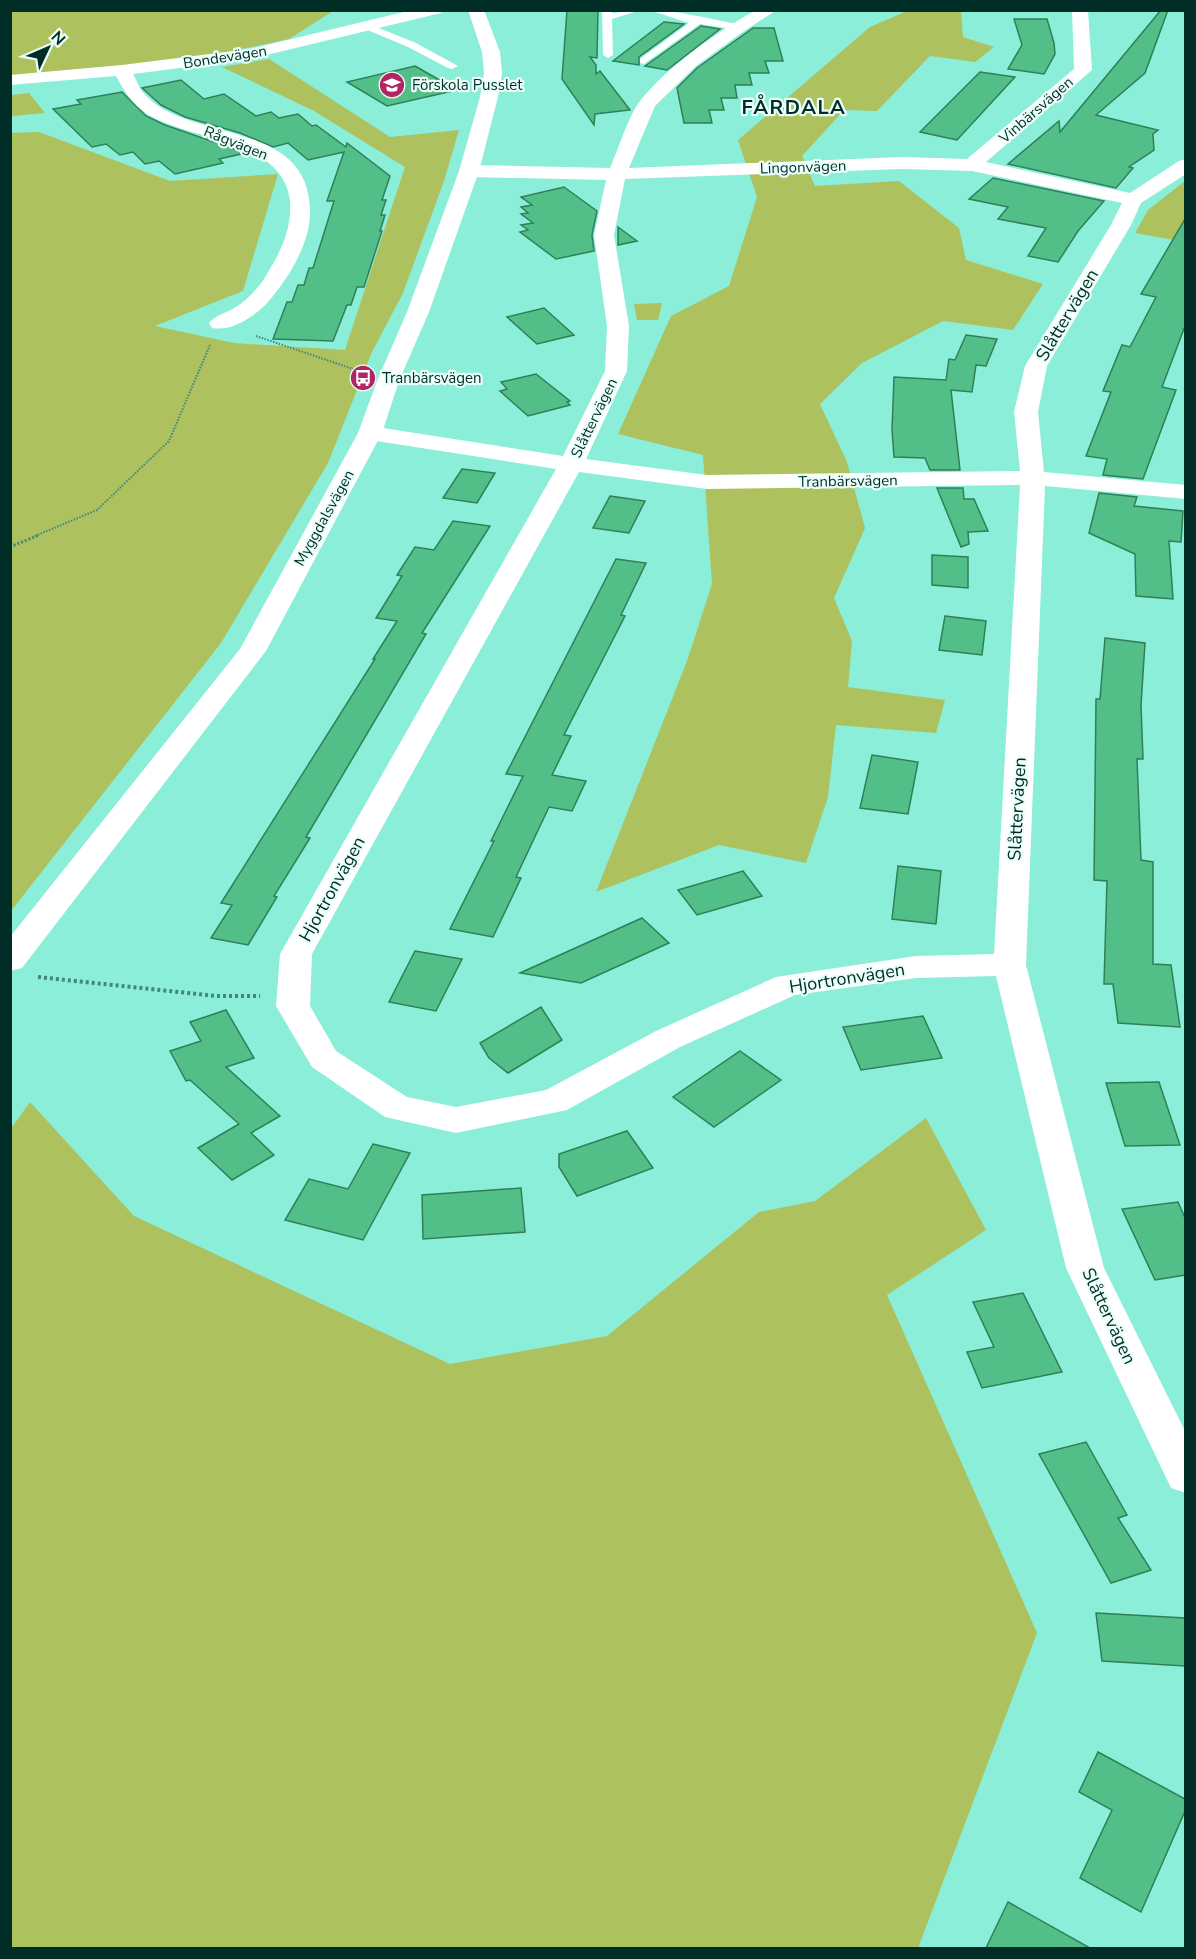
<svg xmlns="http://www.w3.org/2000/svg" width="1196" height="1959" viewBox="0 0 1196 1959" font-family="'Nunito Sans',sans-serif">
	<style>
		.green { fill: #adc15e }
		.building { fill: #52bf88; stroke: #307f58; stroke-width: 1.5 }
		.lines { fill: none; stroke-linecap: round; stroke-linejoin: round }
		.path-far2 { stroke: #41887a; stroke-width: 2; stroke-dasharray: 1.5 1.5; stroke-linecap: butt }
		.path-far1 { stroke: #41887a; stroke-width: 3; stroke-dasharray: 2 2; stroke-linecap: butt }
		.path { stroke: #41887a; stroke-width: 4; stroke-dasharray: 3 3; stroke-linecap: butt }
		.service { fill: #fff; fill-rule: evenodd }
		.minor { fill: #fff; fill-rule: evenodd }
		.tertiary { fill: #fff; fill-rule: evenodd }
		.labels { text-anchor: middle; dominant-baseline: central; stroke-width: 4.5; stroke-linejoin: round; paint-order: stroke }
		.far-street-label { font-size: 15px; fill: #002e26; stroke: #ecfef9 }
		.far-poi-label { font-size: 15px; fill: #002e26; stroke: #ecfef9; text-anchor: start }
		.street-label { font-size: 18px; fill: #002e26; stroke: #ecfef9 }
		.far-district-label { font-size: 20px; font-weight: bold; letter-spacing: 1.5px; fill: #002e26; stroke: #ecfef9 }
	</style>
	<rect width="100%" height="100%" fill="#8aeed9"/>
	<g class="green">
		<path d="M 11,11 L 333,11 L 289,39 L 218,54 L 117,67 L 11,76 Z"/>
		<path d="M 907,11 L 961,11 L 963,37 L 994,47 L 975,62 L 930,56 L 877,111 L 844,110 L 802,156 L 815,186 L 899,181 L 959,228 L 966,260 L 1043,284 L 1013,330 L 943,321 L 862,363 L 820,404 L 847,462 L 865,528 L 834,598 L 852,641 L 848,687 L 945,700 L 936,733 L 836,725 L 828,797 L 806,863 L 719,845 L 596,892 L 687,661 L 712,584 L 703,455 L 618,434 L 671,316 L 729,286 L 757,197 L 738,140 L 870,27 Z"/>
		<path d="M 269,59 L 390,137 L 459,130 L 444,181 L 403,293 L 372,352 L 328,463 L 221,643 L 11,911 L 11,133 L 39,132 L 170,181 L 278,174 L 243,291 L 155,326 L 234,343 L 345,350 L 405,167 L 314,111 L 222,67 Z"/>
		<path d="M 29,93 L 45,113 L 11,116 L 11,95 Z"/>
		<path d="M 1185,181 L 1185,242 L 1135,233 L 1148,210 Z"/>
		<path d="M 662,303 L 658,320 L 637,320 L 634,304 Z"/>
		<path d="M 30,1102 L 134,1216 L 450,1364 L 607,1336 L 759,1212 L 815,1201 L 926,1118 L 986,1230 L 887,1295 L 1037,1633 L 918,1948 L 11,1948 L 10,1130 Z"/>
	</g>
	<g class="building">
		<path d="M 567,10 L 598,10 L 597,58 L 590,57 L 596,65 L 596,74 L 600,71 L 630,110 L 595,114 L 594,125 L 562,79 Z"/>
		<path d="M 1161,10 L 1168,10 L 1145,73 L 1096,115 L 1158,130 L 1153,134 L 1154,150 L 1129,167 L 1133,168 L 1116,188 L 1008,164 L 1059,121 L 1060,132 Z"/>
		<path d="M 1014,19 L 1047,19 L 1054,43 L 1055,54 L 1044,74 L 1008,69 L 1022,45 Z"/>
		<path d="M 664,22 L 684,24 L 639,57 L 639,65 L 613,61 Z"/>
		<path d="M 701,26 L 720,29 L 667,70 L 645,66 Z"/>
		<path d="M 753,28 L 774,28 L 783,61 L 765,61 L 769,73 L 749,73 L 752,85 L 735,85 L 737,98 L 721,98 L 724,110 L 709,110 L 712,123 L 684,123 L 677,88 L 697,68 Z"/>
		<path d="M 415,66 L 457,90 L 387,106 L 347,82 Z"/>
		<path d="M 980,72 L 1015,77 L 957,140 L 920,132 Z"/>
		<path d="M 181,80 L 204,99 L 224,94 L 256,116 L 271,112 L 279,118 L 298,114 L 312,126 L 316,125 L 346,147 L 347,143 L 390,176 L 382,200 L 386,200 L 381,215 L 385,215 L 380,231 L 382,231 L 364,287 L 357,287 L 351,305 L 347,305 L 333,341 L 273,339 L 287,302 L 292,302 L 298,285 L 304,285 L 309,268 L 313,268 L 334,201 L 327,201 L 344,152 L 308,160 L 288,143 L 273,147 L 240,133 L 185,117 L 161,105 L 142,88 Z"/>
		<path d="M 122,92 L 146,116 L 165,125 L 246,153 L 219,159 L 223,163 L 175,174 L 159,161 L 145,164 L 133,152 L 120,155 L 106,144 L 92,147 L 53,109 L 81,104 L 77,100 Z"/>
		<path d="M 993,178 L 1104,201 L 1078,231 L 1058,262 L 1028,256 L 1046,228 L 998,219 L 1008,207 L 969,199 Z"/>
		<path d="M 564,187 L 597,211 L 592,235 L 594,251 L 556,259 L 520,232 L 528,230 L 521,225 L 533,223 L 521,214 L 528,213 L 521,207 L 532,205 L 521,197 Z"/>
		<path d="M 1185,219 L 1185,326 L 1162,387 L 1176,390 L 1143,479 L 1103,475 L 1107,459 L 1086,456 L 1111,392 L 1103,391 L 1122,345 L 1130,347 L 1156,297 L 1141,294 Z"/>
		<path d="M 618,227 L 637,241 L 618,245 Z"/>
		<path d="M 544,308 L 574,335 L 537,344 L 507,317 Z"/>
		<path d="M 966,335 L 997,339 L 986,366 L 976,365 L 972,392 L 951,390 L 960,470 L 930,470 L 925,458 L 894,457 L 892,430 L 894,377 L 946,380 L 949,359 L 955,360 Z"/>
		<path d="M 536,374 L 570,401 L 567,402 L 570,405 L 528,416 L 500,391 L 507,389 L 501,382 Z"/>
		<path d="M 462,469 L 495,473 L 477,503 L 443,498 Z"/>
		<path d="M 937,488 L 963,488 L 964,499 L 974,499 L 988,531 L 968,532 L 969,544 L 961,547 Z"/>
		<path d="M 1099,493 L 1137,497 L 1134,506 L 1183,511 L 1181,542 L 1169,541 L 1173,599 L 1136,596 L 1135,554 L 1089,533 Z"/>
		<path d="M 610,496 L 645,501 L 629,533 L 593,528 Z"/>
		<path d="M 453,521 L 490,526 L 422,633 L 426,634 L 306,837 L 310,838 L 274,896 L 277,897 L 248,945 L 211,938 L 232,905 L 221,903 L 375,659 L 373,659 L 397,621 L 376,618 L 402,576 L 397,575 L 415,547 L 434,550 Z"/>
		<path d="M 932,555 L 968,557 L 968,588 L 932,585 Z"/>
		<path d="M 616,559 L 646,563 L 621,615 L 625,616 L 564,735 L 571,736 L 552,775 L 586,781 L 572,811 L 549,807 L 516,877 L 521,878 L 493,937 L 450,929 L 494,841 L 491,841 L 523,776 L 506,774 Z"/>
		<path d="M 945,616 L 986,621 L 982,655 L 939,650 Z"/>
		<path d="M 1105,638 L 1145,643 L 1141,705 L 1143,759 L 1137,759 L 1141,860 L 1153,862 L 1153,964 L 1171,965 L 1180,1027 L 1118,1023 L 1113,984 L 1104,984 L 1107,881 L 1094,880 L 1096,699 L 1100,699 Z"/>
		<path d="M 872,755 L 918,762 L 908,814 L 860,808 Z"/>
		<path d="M 898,866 L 941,871 L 936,924 L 892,919 Z"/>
		<path d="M 743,871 L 762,896 L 697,915 L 678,890 Z"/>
		<path d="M 642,918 L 669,943 L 581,983 L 520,973 Z"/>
		<path d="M 415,951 L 462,959 L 436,1011 L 389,1002 Z"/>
		<path d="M 541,1007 L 562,1040 L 508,1073 L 489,1058 L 480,1043 Z"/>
		<path d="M 226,1010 L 254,1058 L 226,1067 L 280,1116 L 251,1133 L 274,1155 L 232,1180 L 198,1148 L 239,1124 L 190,1080 L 186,1081 L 170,1051 L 201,1041 L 190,1022 Z"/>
		<path d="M 923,1016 L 942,1058 L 861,1070 L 843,1027 Z"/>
		<path d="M 740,1051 L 781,1080 L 714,1127 L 673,1097 Z"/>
		<path d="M 1159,1082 L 1180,1145 L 1125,1146 L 1106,1083 Z"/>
		<path d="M 627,1131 L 653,1168 L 577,1196 L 559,1167 L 559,1154 Z"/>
		<path d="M 373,1144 L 410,1153 L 363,1240 L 285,1220 L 309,1179 L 348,1189 Z"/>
		<path d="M 521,1188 L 525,1232 L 423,1239 L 422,1195 Z"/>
		<path d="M 1178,1202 L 1185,1218 L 1185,1275 L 1155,1280 L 1122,1209 Z"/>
		<path d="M 1023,1293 L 1062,1372 L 982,1388 L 967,1352 L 994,1347 L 973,1302 Z"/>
		<path d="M 1086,1442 L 1127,1515 L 1118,1518 L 1151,1570 L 1111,1583 L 1039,1454 Z"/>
		<path d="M 1096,1613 L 1185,1618 L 1185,1666 L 1102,1661 Z"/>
		<path d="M 1098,1752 L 1185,1799 L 1185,1811 L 1141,1912 L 1080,1878 L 1112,1810 L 1079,1792 Z"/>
		<path d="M 1008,1902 L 1090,1948 L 986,1948 Z"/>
	</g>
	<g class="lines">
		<g class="path-far2">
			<path d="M 256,336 L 362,372"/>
			<path d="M 35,536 L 97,510 L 169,441 L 210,345"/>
		</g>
		<path class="path-far1" d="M 10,547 L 39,535"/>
		<path class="path" d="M 38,977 L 216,996 L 260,996"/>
		<g class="service">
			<path d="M 602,10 L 612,10 L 612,13 L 641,10 L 612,19 L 613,55 L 608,58 L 603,55 Z"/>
			<path d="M 649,10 C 677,10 709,19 738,24 L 743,27 L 738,30 L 700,24 L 644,64 L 640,63 L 640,59 L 689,23 Z"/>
			<path d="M 369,24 L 416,43 L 458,66 L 452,69 L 448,68 L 408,47 L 365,29 L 364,27 Z"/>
		</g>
		<g class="minor">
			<path d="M 412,10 L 443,10 L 441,13 L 250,59 L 133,74 C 136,79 138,85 141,90 C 183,145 306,116 310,208 C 312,241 289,278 268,302 C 255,316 232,332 212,328 L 209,323 C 215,315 227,313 236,307 C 246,301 255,291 262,282 C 278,257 292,232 290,202 C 285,139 190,141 147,114 C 132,104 124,91 116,76 L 10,85 L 10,75 L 122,65 L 250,49 Z"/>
			<path d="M 756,10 L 777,10 L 744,31 L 696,66 L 655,106 L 629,168 L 902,157 L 967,159 L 1074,69 L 1072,10 L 1088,10 L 1092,70 L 986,162 L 1130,193 L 1179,161 L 1186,159 L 1186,174 L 1141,203 L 1131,225 L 1047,366 L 1038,412 L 1044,472 L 1186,485 L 1186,499 L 1045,486 L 1026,965 L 1104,1268 L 1186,1433 L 1186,1493 L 1171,1488 L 1066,1268 L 996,976 L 916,978 L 795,995 L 680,1047 L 567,1110 L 456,1133 L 385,1117 L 312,1067 L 276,1006 L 280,954 L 556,469 L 370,440 L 362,438 L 358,433 L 362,428 L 370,426 L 563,456 L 605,371 L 607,326 L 594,235 L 606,180 L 469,177 L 462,175 L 459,171 L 462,167 L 469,165 L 610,168 C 618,150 629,115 640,101 C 668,66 717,32 756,10 ZM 902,169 L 972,171 L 1122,203 L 1111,225 L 1025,366 L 1014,412 L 1020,471 L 707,475 L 586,459 L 627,371 L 629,326 L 614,235 L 625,179 ZM 579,472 L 707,489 L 1020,485 L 994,954 L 916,956 L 776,977 L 656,1031 L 546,1090 L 456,1107 L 407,1097 L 336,1051 L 310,1006 L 312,954 Z"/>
		</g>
		<path class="tertiary" d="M 468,10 L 484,10 L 500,52 L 502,73 L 498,97 L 479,171 L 429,312 L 399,381 L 382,433 L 266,651 L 22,968 L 10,971 L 10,937 L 240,649 L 358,433 L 377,381 L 407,312 L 459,171 L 480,97 L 484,73 L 482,52 Z"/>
	</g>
	<defs>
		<g id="school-disc" transform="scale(1.35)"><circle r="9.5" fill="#b02564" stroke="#ecfef9"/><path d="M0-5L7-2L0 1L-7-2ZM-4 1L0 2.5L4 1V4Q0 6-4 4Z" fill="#fff"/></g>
		<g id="bus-disc" transform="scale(1.35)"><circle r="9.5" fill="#b02564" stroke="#ecfef9"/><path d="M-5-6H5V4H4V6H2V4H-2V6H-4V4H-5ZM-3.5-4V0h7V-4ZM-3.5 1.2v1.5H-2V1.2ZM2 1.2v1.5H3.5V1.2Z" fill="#fff"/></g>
	</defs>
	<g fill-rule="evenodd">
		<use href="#school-disc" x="392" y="85"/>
		<use href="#bus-disc" x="363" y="378"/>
	</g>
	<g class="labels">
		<g class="far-street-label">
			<text transform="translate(225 57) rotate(-9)">Bondevägen</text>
			<text transform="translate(1036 110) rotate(-41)">Vinbärsvägen</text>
			<text transform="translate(236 143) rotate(22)">Rågvägen</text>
			<text transform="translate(803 167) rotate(-2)">Lingonvägen</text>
			<text transform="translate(594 418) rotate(-64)">Slåttervägen</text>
			<text transform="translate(848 481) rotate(-1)">Tranbärsvägen</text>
			<text transform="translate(324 518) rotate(-61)">Myggdalsvägen</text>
		</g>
		<g class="far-poi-label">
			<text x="412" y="85">Förskola Pusslet</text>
			<text x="382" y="378">Tranbärsvägen</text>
		</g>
		<g class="street-label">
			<text transform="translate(1067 315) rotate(-59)">Slåttervägen</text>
			<text transform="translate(1017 809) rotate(-87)">Slåttervägen</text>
			<text transform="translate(332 889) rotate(-61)">Hjortronvägen</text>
			<text transform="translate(847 978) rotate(-9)">Hjortronvägen</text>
			<text transform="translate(1109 1316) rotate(65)">Slåttervägen</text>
		</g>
		<g class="far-district-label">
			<text x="794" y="107">FÅRDALA</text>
		</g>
	</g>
	<rect width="1196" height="1959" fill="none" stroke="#002e26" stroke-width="24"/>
	<g transform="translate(48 48) rotate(46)" stroke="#ecfef9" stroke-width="4.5" paint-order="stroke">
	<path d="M0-4.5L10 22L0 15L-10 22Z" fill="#002e26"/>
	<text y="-9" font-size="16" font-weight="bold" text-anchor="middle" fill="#002e26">N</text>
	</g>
</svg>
